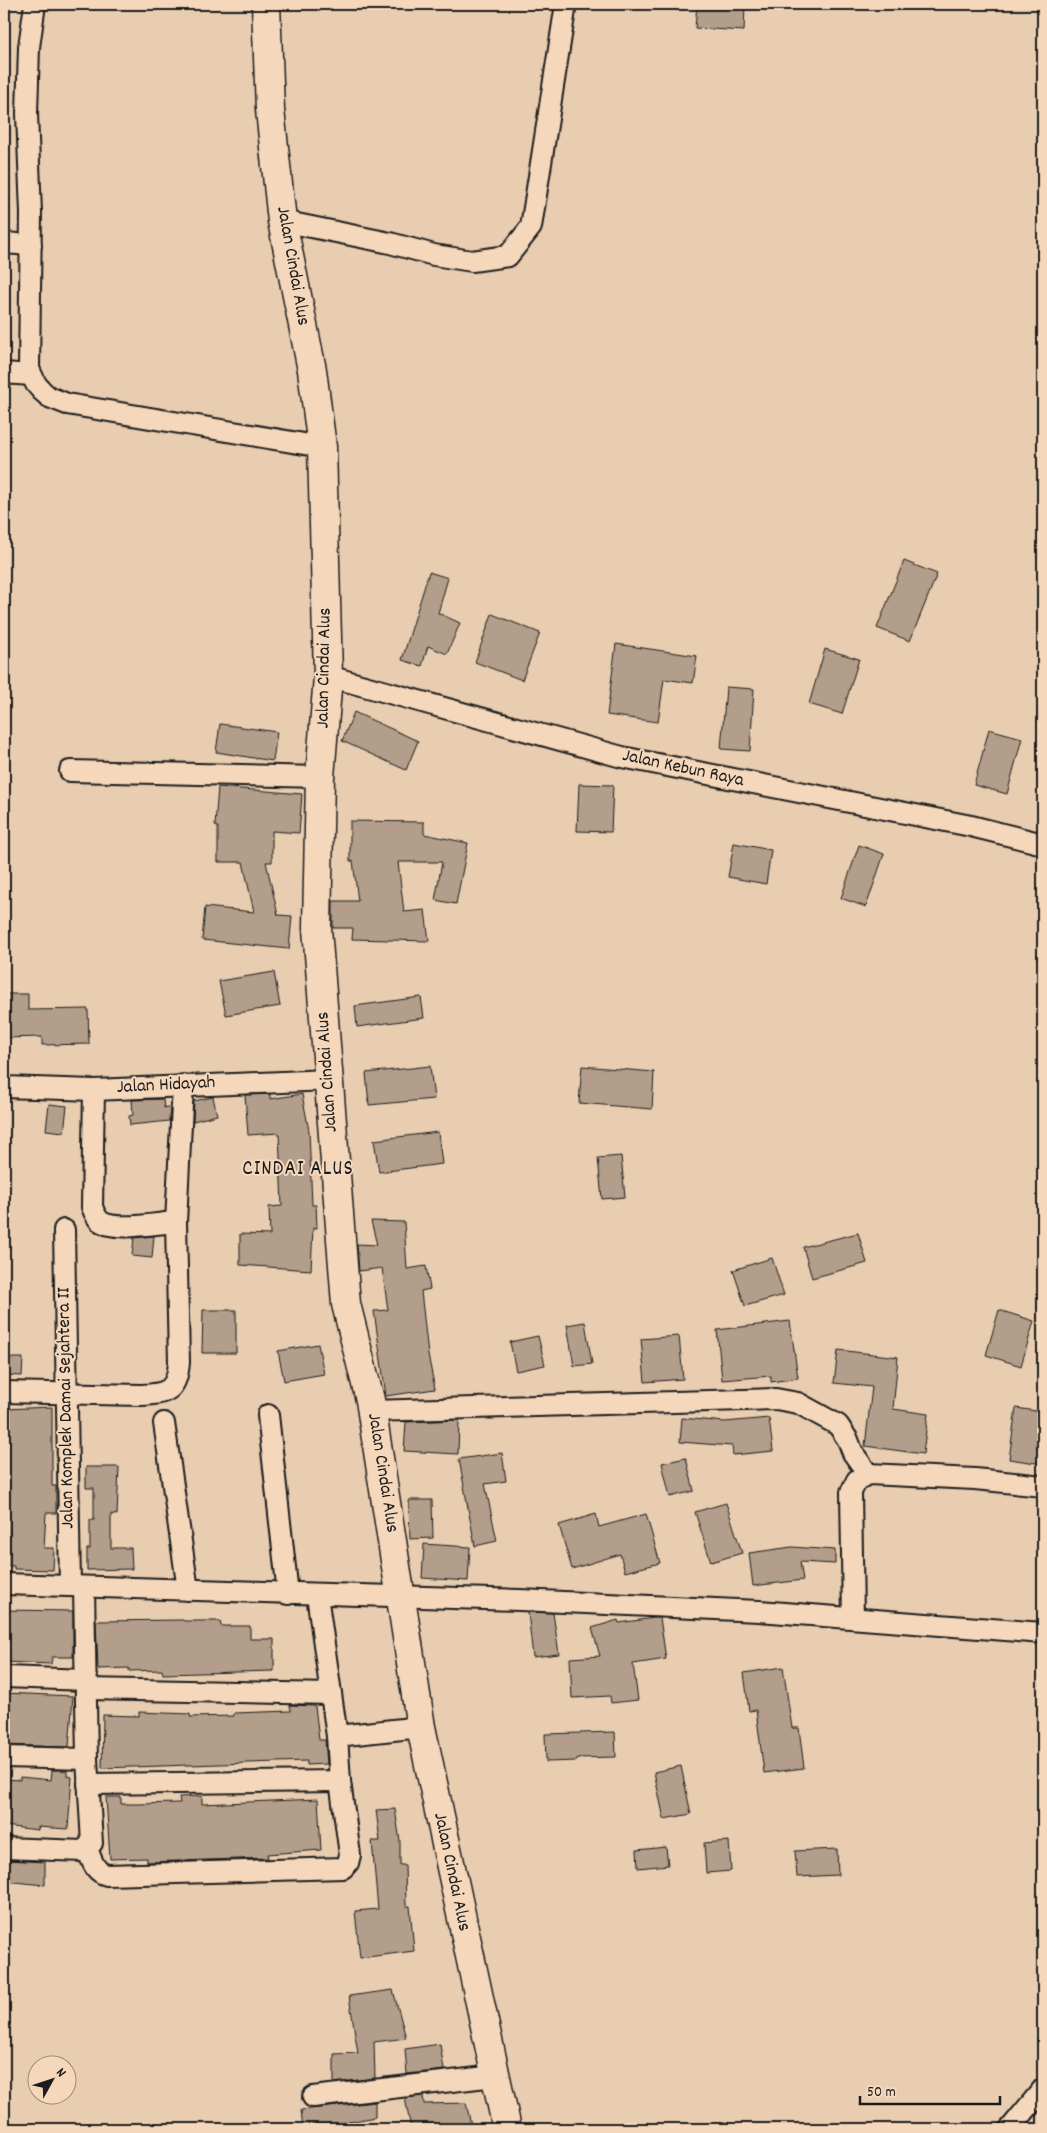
<svg xmlns="http://www.w3.org/2000/svg" width="1047" height="2133" viewBox="0 0 1047 2133" font-family="Dekko,sans-serif">
	<style>
		.building { fill: #b29e8a; stroke: #1c1c1c }
		.lines { fill: none; stroke-linecap: round; stroke-linejoin: round }
		.street-casing { stroke: #1c1c1c; stroke-width: 24 }
		.secondary-casing { stroke: #1c1c1c; stroke-width: 31 }
		.street { stroke: #f5d8bb; stroke-width: 20 }
		.secondary { stroke: #f5d8bb; stroke-width: 28 }
		.labels { text-anchor: middle; dominant-baseline: central; stroke-width: 4; stroke-linejoin: round; paint-order: stroke }
		.street-label { font-size: 19px; fill: #1c1c1c; stroke: #f5d8bb }
		.quarter-label { font-size: 21px; letter-spacing: 1px; fill: #1c1c1c; stroke: #f5d8bb }
	</style>
	<rect width="100%" height="100%" fill="#e8cdb1"/>
	<filter id="ink" filterUnits="userSpaceOnUse"><feTurbulence type="fractalNoise" baseFrequency=".02" numOctaves="2"/><feDisplacementMap in="SourceGraphic" scale="10" xChannelSelector="R" yChannelSelector="G"/><feConvolveMatrix kernelMatrix="1 2 1 2 8 2 1 2 1" color-interpolation-filters="sRGB"/></filter>
	<g filter="url(#ink)">
		<g class="building">
			<path d="M 697,4 L 745,4 L 744,31 L 695,28 Z"/>
			<path d="M 904,561 L 937,574 L 910,641 L 877,628 Z"/>
			<path d="M 429,572 L 448,578 L 438,613 L 460,623 L 447,654 L 428,646 L 422,666 L 402,660 Z"/>
			<path d="M 492,614 L 540,633 L 522,680 L 475,662 Z"/>
			<path d="M 616,644 L 697,656 L 693,683 L 664,679 L 658,722 L 607,715 Z"/>
			<path d="M 825,649 L 859,659 L 842,714 L 809,704 Z"/>
			<path d="M 726,687 L 754,689 L 750,751 L 721,749 Z"/>
			<path d="M 354,712 L 418,741 L 406,770 L 342,741 Z"/>
			<path d="M 220,724 L 277,732 L 273,761 L 216,752 Z"/>
			<path d="M 989,729 L 1022,738 L 1007,794 L 974,785 Z"/>
			<path d="M 579,784 L 613,785 L 611,832 L 577,831 Z"/>
			<path d="M 218,787 L 302,794 L 299,833 L 272,831 L 272,862 L 266,862 L 278,915 L 292,916 L 289,949 L 202,940 L 205,907 L 254,912 L 243,862 L 218,862 L 218,827 L 215,826 Z"/>
			<path d="M 350,821 L 424,822 L 424,834 L 468,843 L 456,904 L 435,900 L 442,862 L 398,862 L 404,912 L 425,910 L 429,941 L 352,939 L 353,928 L 333,928 L 333,901 L 358,901 L 353,861 L 350,861 Z"/>
			<path d="M 734,843 L 771,850 L 766,884 L 728,877 Z"/>
			<path d="M 859,845 L 884,854 L 866,907 L 841,898 Z"/>
			<path d="M 274,972 L 280,1006 L 226,1015 L 219,981 Z"/>
			<path d="M 4,994 L 28,994 L 28,1010 L 88,1009 L 89,1044 L 42,1045 L 42,1037 L 4,1038 Z"/>
			<path d="M 421,997 L 424,1018 L 357,1027 L 355,1006 Z"/>
			<path d="M 430,1066 L 434,1099 L 369,1105 L 366,1073 Z"/>
			<path d="M 582,1066 L 654,1072 L 652,1109 L 579,1103 Z"/>
			<path d="M 270,1094 L 270,1099 L 302,1094 L 309,1131 L 312,1205 L 316,1205 L 317,1228 L 313,1228 L 311,1270 L 240,1265 L 240,1234 L 270,1235 L 269,1207 L 282,1206 L 279,1133 L 248,1135 L 245,1095 Z"/>
			<path d="M 213,1097 L 217,1115 L 193,1121 L 194,1101 Z"/>
			<path d="M 163,1099 L 164,1108 L 170,1106 L 169,1121 L 130,1125 L 129,1116 L 133,1115 L 132,1100 Z"/>
			<path d="M 49,1104 L 67,1106 L 64,1132 L 46,1130 Z"/>
			<path d="M 438,1132 L 442,1164 L 379,1172 L 374,1140 Z"/>
			<path d="M 621,1156 L 625,1197 L 602,1199 L 598,1158 Z"/>
			<path d="M 371,1221 L 404,1222 L 407,1269 L 426,1266 L 430,1289 L 421,1291 L 428,1355 L 435,1389 L 386,1396 L 374,1311 L 388,1310 L 382,1268 L 359,1271 L 357,1244 L 377,1245 Z"/>
			<path d="M 858,1233 L 867,1263 L 812,1278 L 803,1247 Z"/>
			<path d="M 154,1236 L 152,1258 L 132,1256 L 134,1238 Z"/>
			<path d="M 772,1258 L 784,1295 L 745,1306 L 733,1270 Z"/>
			<path d="M 203,1310 L 236,1310 L 236,1353 L 202,1353 Z"/>
			<path d="M 999,1310 L 1034,1321 L 1021,1366 L 986,1355 Z"/>
			<path d="M 790,1321 L 798,1378 L 771,1382 L 771,1376 L 722,1380 L 717,1330 Z"/>
			<path d="M 585,1322 L 592,1364 L 574,1366 L 567,1325 Z"/>
			<path d="M 538,1336 L 545,1365 L 516,1371 L 510,1342 Z"/>
			<path d="M 679,1336 L 683,1379 L 645,1382 L 641,1339 Z"/>
			<path d="M 318,1344 L 324,1374 L 284,1381 L 278,1351 Z"/>
			<path d="M 838,1350 L 898,1357 L 893,1409 L 928,1414 L 923,1454 L 865,1446 L 872,1387 L 834,1383 Z"/>
			<path d="M 4,1358 L 23,1358 L 22,1376 L 4,1375 Z"/>
			<path d="M 52,1407 L 52,1486 L 56,1486 L 56,1513 L 46,1513 L 44,1548 L 54,1548 L 53,1570 L 14,1569 L 14,1566 L 4,1566 L 4,1409 Z"/>
			<path d="M 1016,1408 L 1043,1412 L 1043,1464 L 1009,1459 Z"/>
			<path d="M 682,1418 L 725,1422 L 769,1418 L 773,1451 L 733,1455 L 732,1446 L 680,1442 Z"/>
			<path d="M 459,1420 L 458,1454 L 404,1451 L 406,1422 Z"/>
			<path d="M 502,1453 L 506,1481 L 485,1484 L 497,1541 L 475,1546 L 459,1459 Z"/>
			<path d="M 686,1458 L 694,1491 L 670,1497 L 662,1463 Z"/>
			<path d="M 86,1467 L 119,1467 L 117,1515 L 111,1514 L 111,1548 L 131,1548 L 132,1569 L 87,1570 L 87,1549 L 90,1549 L 90,1520 L 94,1520 L 94,1488 L 86,1488 Z"/>
			<path d="M 409,1500 L 432,1500 L 433,1538 L 410,1539 Z"/>
			<path d="M 726,1503 L 742,1553 L 711,1562 L 695,1512 Z"/>
			<path d="M 596,1514 L 599,1527 L 646,1514 L 660,1563 L 625,1572 L 620,1554 L 572,1569 L 559,1525 Z"/>
			<path d="M 424,1544 L 470,1547 L 468,1581 L 422,1578 Z"/>
			<path d="M 792,1547 L 835,1550 L 835,1564 L 800,1562 L 803,1580 L 753,1586 L 749,1553 Z"/>
			<path d="M 4,1610 L 73,1611 L 73,1657 L 52,1657 L 51,1664 L 4,1662 Z"/>
			<path d="M 528,1612 L 553,1613 L 559,1654 L 533,1657 Z"/>
			<path d="M 654,1618 L 660,1618 L 666,1659 L 633,1664 L 638,1700 L 611,1703 L 610,1696 L 572,1698 L 570,1658 L 600,1656 L 592,1628 L 618,1620 L 619,1623 Z"/>
			<path d="M 183,1620 L 184,1621 L 220,1621 L 221,1626 L 250,1626 L 250,1639 L 274,1639 L 274,1671 L 163,1674 L 162,1670 L 129,1671 L 129,1668 L 98,1669 L 96,1621 Z"/>
			<path d="M 783,1667 L 792,1728 L 799,1728 L 804,1768 L 764,1773 L 756,1710 L 749,1711 L 744,1673 Z"/>
			<path d="M 4,1693 L 73,1696 L 69,1747 L 4,1745 Z"/>
			<path d="M 290,1705 L 315,1706 L 319,1740 L 325,1740 L 327,1764 L 307,1765 L 307,1761 L 102,1768 L 103,1715 L 139,1716 L 139,1712 L 190,1714 L 190,1717 L 234,1716 L 234,1713 L 291,1711 Z"/>
			<path d="M 615,1732 L 616,1757 L 577,1758 L 577,1761 L 546,1762 L 545,1734 Z"/>
			<path d="M 681,1766 L 691,1814 L 664,1819 L 654,1772 Z"/>
			<path d="M 52,1770 L 67,1770 L 67,1776 L 72,1777 L 68,1829 L 38,1827 L 38,1830 L 4,1826 L 4,1779 L 20,1780 L 20,1777 L 51,1780 Z"/>
			<path d="M 202,1796 L 202,1804 L 318,1799 L 321,1850 L 267,1854 L 268,1858 L 147,1862 L 147,1858 L 110,1859 L 106,1797 L 121,1797 L 121,1804 L 138,1804 L 180,1803 L 179,1797 Z"/>
			<path d="M 395,1809 L 400,1841 L 400,1865 L 405,1865 L 406,1906 L 410,1906 L 414,1951 L 360,1958 L 355,1911 L 378,1909 L 372,1841 L 380,1841 L 376,1810 Z"/>
			<path d="M 729,1841 L 731,1871 L 706,1873 L 704,1843 Z"/>
			<path d="M 666,1847 L 668,1865 L 638,1868 L 637,1850 Z"/>
			<path d="M 837,1849 L 838,1875 L 797,1877 L 795,1851 Z"/>
			<path d="M 4,1860 L 45,1862 L 45,1885 L 4,1881 Z"/>
			<path d="M 393,1990 L 406,2038 L 374,2042 L 375,2078 L 334,2083 L 334,2054 L 358,2053 L 349,1996 Z"/>
			<path d="M 440,2044 L 444,2070 L 407,2074 L 405,2049 Z"/>
			<path d="M 423,2096 L 424,2104 L 466,2103 L 472,2129 L 411,2129 L 405,2098 Z"/>
			<path d="M 375,2102 L 375,2117 L 313,2129 L 303,2129 L 301,2110 Z"/>
		</g>
		<g class="lines">
			<g class="street-casing">
				<g id="street">
					<path d="M 35,4 L 29,47 L 27,114 L 31,213 L 29,369 L 36,384 L 42,391 L 49,397 L 67,404 L 322,447"/>
					<path d="M 282,221 L 390,243 L 434,255 L 472,261 L 508,256 L 531,227 L 566,4"/>
					<path d="M 4,243 L 31,245"/>
					<path d="M 4,373 L 31,375"/>
					<path d="M 328,676 L 622,757 L 971,826 L 1043,844"/>
					<path d="M 70,771 L 320,777"/>
					<path d="M 4,1087 L 94,1090 L 328,1080"/>
					<path d="M 94,1090 L 92,1207 C 94,1212 96,1217 100,1221 C 114,1232 158,1223 176,1222"/>
					<path d="M 64,1230 L 70,1586"/>
					<path d="M 4,1392 L 141,1395 C 167,1394 177,1391 179,1362 L 176,1222 L 183,1085"/>
					<path d="M 371,1411 L 776,1399 L 798,1403 L 838,1425 L 848,1440 L 853,1453 L 868,1474"/>
					<path d="M 268,1415 L 288,1594"/>
					<path d="M 164,1423 L 188,1590"/>
					<path d="M 4,1584 L 520,1600 L 759,1611 L 1043,1633"/>
					<path d="M 317,1595 L 337,1736"/>
					<path d="M 853,1618 L 851,1492 L 857,1480 L 868,1474 L 975,1479 L 1043,1486"/>
					<path d="M 4,1677 L 87,1680"/>
					<path d="M 87,1689 L 331,1694"/>
					<path d="M 4,1757 L 87,1759"/>
					<path d="M 88,1784 L 340,1781 L 337,1736 L 421,1727"/>
					<path d="M 4,1848 L 83,1851 L 92,1843 L 87,1759 L 84,1587"/>
					<path d="M 87,1849 C 92,1860 94,1872 107,1875 L 343,1868 L 348,1863 L 350,1855 L 340,1781"/>
					<path d="M 313,2097 L 495,2076"/>
					<path d="M 1010,2129 L 1043,2089"/>
				</g>
			</g>
			<g class="secondary-casing">
				<path id="secondary" d="M 266,4 L 270,110 L 282,221 L 312,370 L 322,447 L 328,676 L 320,777 L 317,928 L 346,1304 L 370,1400 L 421,1727 L 507,2129"/>
			</g>
			<use href="#street" class="street"/>
			<use href="#secondary" class="secondary"/>
		</g>
	</g>
	<g class="labels">
		<g class="street-label">
			<text transform="translate(292 266) rotate(80)">Jalan Cindai Alus</text>
			<text transform="translate(325 668) rotate(-89)">Jalan Cindai Alus</text>
			<text transform="translate(683 769) rotate(12)">Jalan Kebun Raya</text>
			<text transform="translate(328 1072) rotate(-94)">Jalan Cindai Alus</text>
			<text transform="translate(166 1086) rotate(-3)">Jalan Hidayah</text>
			<text transform="translate(67 1408) rotate(-91)">Jalan Komplek Damai Sejahtera II</text>
			<text transform="translate(382 1473) rotate(81)">Jalan Cindai Alus</text>
			<text transform="translate(451 1872) rotate(78)">Jalan Cindai Alus</text>
		</g>
		<g class="quarter-label">
			<text x="298" y="1170">CINDAI ALUS</text>
		</g>
	</g>
	<rect width="1047" height="2133" fill="none" stroke="#f5d8bb" stroke-width="20"/>
	<rect x="10" y="10" width="1027" height="2113" fill="none" stroke="#1c1c1c" stroke-width="2" filter="url(#ink)"/>
	<g transform="translate(52 2080) rotate(50)"><circle r="24" fill="#f5d8bb" stroke="#9e8d7b"/>
	<path d="M0-4L9 19L0 12L-9 19Z" fill="#1c1c1c"/>
	<text y="-8" font-size="14" font-weight="bold" text-anchor="middle" fill="#1c1c1c">N</text>
	</g>
	<path d="M860 2096v8h140v-8" fill="none" stroke="#1c1c1c" stroke-width="2.5"/>
	<text x="867" y="2096" font-size="15" fill="#1c1c1c" stroke="#f5d8bb" stroke-width="4" paint-order="stroke">50 m</text>
</svg>
